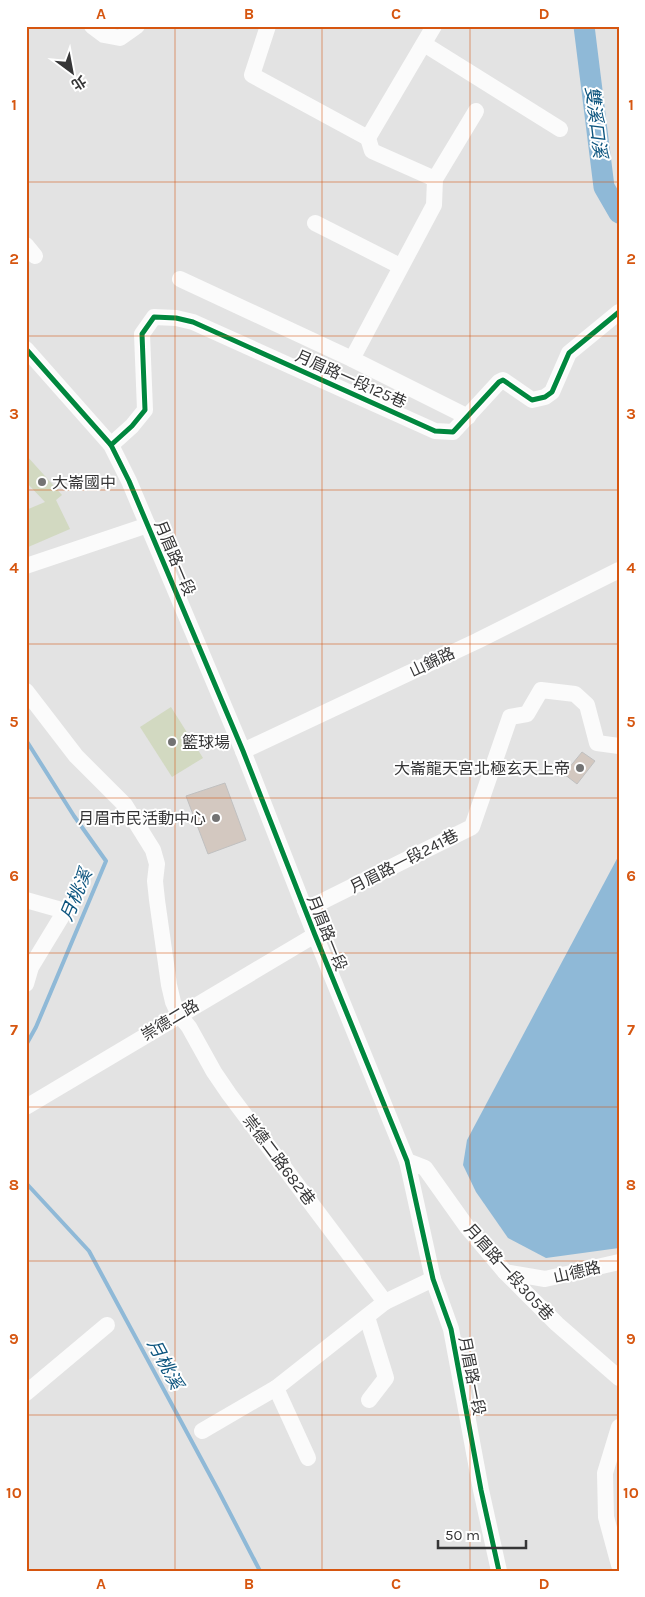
<svg xmlns="http://www.w3.org/2000/svg" width="645" height="1597" viewBox="0 0 645 1597" font-family="Karla,'Noto Sans TC',sans-serif">
	<style>
		.green { fill: #d2d9c1 }
		.water { fill: #8fb9d7 }
		.lines { fill: none; stroke-linecap: round; stroke-linejoin: round }
		.stream { stroke: #8fb9d7; stroke-width: 4 }
		.river { stroke: #8fb9d7; stroke-width: 21 }
		.building { fill: #d3c8c0; stroke: #c0c0c0 }
		.minor { stroke: #fbfbfb; stroke-width: 16 }
		.cycleway-casing { stroke: #fff; stroke-width: 8 }
		.cycleway { stroke: #00873e; stroke-width: 5 }
		.grid { fill: none; stroke: #d65610; stroke-width: 1; stroke-opacity: 0.55 }
		.poi-dot { fill: #737373; stroke: #fff; stroke-width: 2 }
		.labels { text-anchor: middle; dominant-baseline: central; stroke-width: 4; stroke-linejoin: round; paint-order: stroke }
		.street-label { font-size: 16px; fill: #363637; stroke: #fff }
		.poi-label { font-size: 16px; fill: #363637; stroke: #fff; text-anchor: start }
		.water-label { font-size: 18px; font-style: italic; fill: #0d557f; stroke: #fff }
		.neatline { fill: none; stroke: #d65610; stroke-width: 2 }
		.grid-label { font-size: 16px; text-anchor: middle; font-weight: bold; fill: #d65610 }
	</style>
	<rect width="100%" height="100%" fill="#e3e3e3"/>
	<g class="green">
		<path d="M 26,455 L 62,495 L 56,500 L 70,529 L 26,548 L 26,510 L 45,502 L 26,482 Z"/>
		<path d="M 171,707 L 203,758 L 172,777 L 140,727 Z"/>
	</g>
	<path class="water" d="M 619,855 L 619,1248 L 546,1258 L 508,1238 L 476,1192 L 463,1165 L 467,1140 Z"/>
	<g class="lines">
		<g class="stream">
			<path d="M 26,740 L 74,816 L 106,861 L 36,1027 L 26,1045"/>
			<path d="M 26,1183 L 89,1251 L 218,1490 L 260,1571"/>
		</g>
		<path class="river" d="M 584,26 L 604,187 L 619,213"/>
	</g>
	<g class="building">
		<path d="M 582,752 L 595,761 L 577,784 L 564,774 Z"/>
		<path d="M 225,783 L 246,840 L 208,854 L 186,796 Z"/>
	</g>
	<g class="lines">
		<g class="minor">
			<path d="M 92,26 L 104,35 L 120,38 L 137,26"/>
			<path d="M 268,26 L 252,75 L 368,138 L 434,26"/>
			<path d="M 424,44 L 560,129"/>
			<path d="M 368,138 L 372,151 L 435,179 L 476,111"/>
			<path d="M 315,223 L 400,266"/>
			<path d="M 26,245 L 35,256"/>
			<path d="M 180,279 L 352,359 L 468,417"/>
			<path d="M 26,349 L 111,445 L 129,481 L 243,751 L 315,935 L 407,1161 L 433,1279 L 451,1329 L 481,1490 L 499,1571"/>
			<path d="M 352,359 L 434,205 L 435,179"/>
			<path d="M 111,445 L 132,426 L 145,410 L 142,334 L 154,317 L 176,318 L 193,322 L 435,431 L 453,432 L 499,382 L 503,380 L 532,400 L 545,397 L 552,392 L 569,353 L 619,312"/>
			<path d="M 26,566 L 148,525"/>
			<path d="M 26,691 L 76,756 L 125,805 L 153,850 L 157,864 L 155,881 L 157,900 L 169,985 L 173,1002 L 179,1015 L 189,1027 L 214,1072 L 229,1094 L 385,1302"/>
			<path d="M 243,751 L 477,641 L 619,570"/>
			<path d="M 26,900 L 65,911 L 31,967 L 26,984"/>
			<path d="M 305,910 L 472,827 L 510,717 L 527,714 L 541,690 L 575,694 L 587,705 L 597,743 L 619,746"/>
			<path d="M 26,1107 L 315,935"/>
			<path d="M 407,1161 L 425,1168 L 467,1227 L 505,1272 L 557,1324 L 619,1378"/>
			<path d="M 505,1272 L 545,1279 L 619,1262"/>
			<path d="M 367,1317 L 386,1378 L 369,1400"/>
			<path d="M 276,1388 L 308,1458"/>
			<path d="M 26,1393 L 107,1325"/>
			<path d="M 619,1427 L 605,1473 L 606,1517 L 619,1565"/>
			<path d="M 202,1431 L 276,1388 L 385,1302 L 433,1279"/>
		</g>
		<g class="cycleway-casing">
			<g id="cycleway">
				<path d="M 26,349 L 111,445 L 129,481 L 243,751 L 315,935 L 407,1161 L 433,1279 L 451,1329 L 481,1490 L 499,1571"/>
				<path d="M 111,445 L 132,426 L 145,410 L 142,334 L 154,317 L 176,318 L 193,322 L 435,431 L 453,432 L 499,382 L 503,380 L 532,400 L 545,397 L 552,392 L 569,353 L 619,312"/>
			</g>
		</g>
		<use href="#cycleway" class="cycleway"/>
	</g>
	<path class="grid" d="M 175,26 L 175,1571M 322,26 L 322,1571M 470,26 L 470,1571M 26,182 L 619,182M 26,336 L 619,336M 26,490 L 619,490M 26,644 L 619,644M 26,798 L 619,798M 26,953 L 619,953M 26,1107 L 619,1107M 26,1261 L 619,1261M 26,1415 L 619,1415"/>
	<g class="poi-dot">
		<circle cx="42" cy="482" r="5"/>
		<circle cx="172" cy="742" r="5"/>
		<circle cx="580" cy="768" r="5"/>
		<circle cx="216" cy="818" r="5"/>
	</g>
	<g class="labels">
		<g class="street-label">
			<text transform="translate(351 379) rotate(24)">月眉路一段125巷</text>
			<text transform="translate(175 558) rotate(67)">月眉路一段</text>
			<text transform="translate(432 662) rotate(-25)">山錦路</text>
			<text transform="translate(404 861) rotate(-27)">月眉路一段241巷</text>
			<text transform="translate(327 933) rotate(68)">月眉路一段</text>
			<text transform="translate(170 1020) rotate(-31)">崇德二路</text>
			<text transform="translate(279 1160) rotate(53)">崇德二路682巷</text>
			<text transform="translate(509 1272) rotate(48)">月眉路一段305巷</text>
			<text transform="translate(577 1272) rotate(-13)">山德路</text>
			<text transform="translate(472 1376) rotate(79)">月眉路一段</text>
		</g>
		<g class="poi-label">
			<text x="52" y="482">大崙國中</text>
			<text x="182" y="742">籃球場</text>
			<text x="570" y="768" text-anchor="end">大崙龍天宮北極玄天上帝</text>
			<text x="206" y="818" text-anchor="end">月眉市民活動中心</text>
		</g>
		<g class="water-label">
			<text transform="translate(596 122) rotate(83)">雙溪口溪</text>
			<text transform="translate(76 895) rotate(-67)">月桃溪</text>
			<text transform="translate(165 1364) rotate(62)">月桃溪</text>
		</g>
	</g>
	<rect width="645" height="1597" fill="none" stroke="#ffffff" stroke-width="55"/>
	<g transform="translate(72 72) rotate(148)" stroke="#ffffff" stroke-width="4" paint-order="stroke">
	<path d="M0-4L9 19L0 12L-9 19Z" fill="#363637"/>
	<text y="-8" font-size="14" font-weight="bold" text-anchor="middle" fill="#363637">北</text>
	</g>
	<path d="M438 1540v8h88v-8" fill="none" stroke="#363637" stroke-width="2.5"/>
	<text x="445" y="1540" font-size="15" fill="#363637" stroke="#ffffff" stroke-width="4" paint-order="stroke">50 m</text>
	<rect x="28" y="28" width="590" height="1542" class="neatline"/>
	<g class="grid-label">
		<text x="101" y="19">A</text>
		<text x="249" y="19">B</text>
		<text x="396" y="19">C</text>
		<text x="544" y="19">D</text>
		<text x="14" y="110">1</text>
		<text x="631" y="110">1</text>
		<text x="14" y="264">2</text>
		<text x="631" y="264">2</text>
		<text x="14" y="419">3</text>
		<text x="631" y="419">3</text>
		<text x="14" y="573">4</text>
		<text x="631" y="573">4</text>
		<text x="14" y="727">5</text>
		<text x="631" y="727">5</text>
		<text x="14" y="881">6</text>
		<text x="631" y="881">6</text>
		<text x="14" y="1035">7</text>
		<text x="631" y="1035">7</text>
		<text x="14" y="1190">8</text>
		<text x="631" y="1190">8</text>
		<text x="14" y="1344">9</text>
		<text x="631" y="1344">9</text>
		<text x="14" y="1498">10</text>
		<text x="631" y="1498">10</text>
		<text x="101" y="1589">A</text>
		<text x="249" y="1589">B</text>
		<text x="396" y="1589">C</text>
		<text x="544" y="1589">D</text>
	</g>
</svg>
